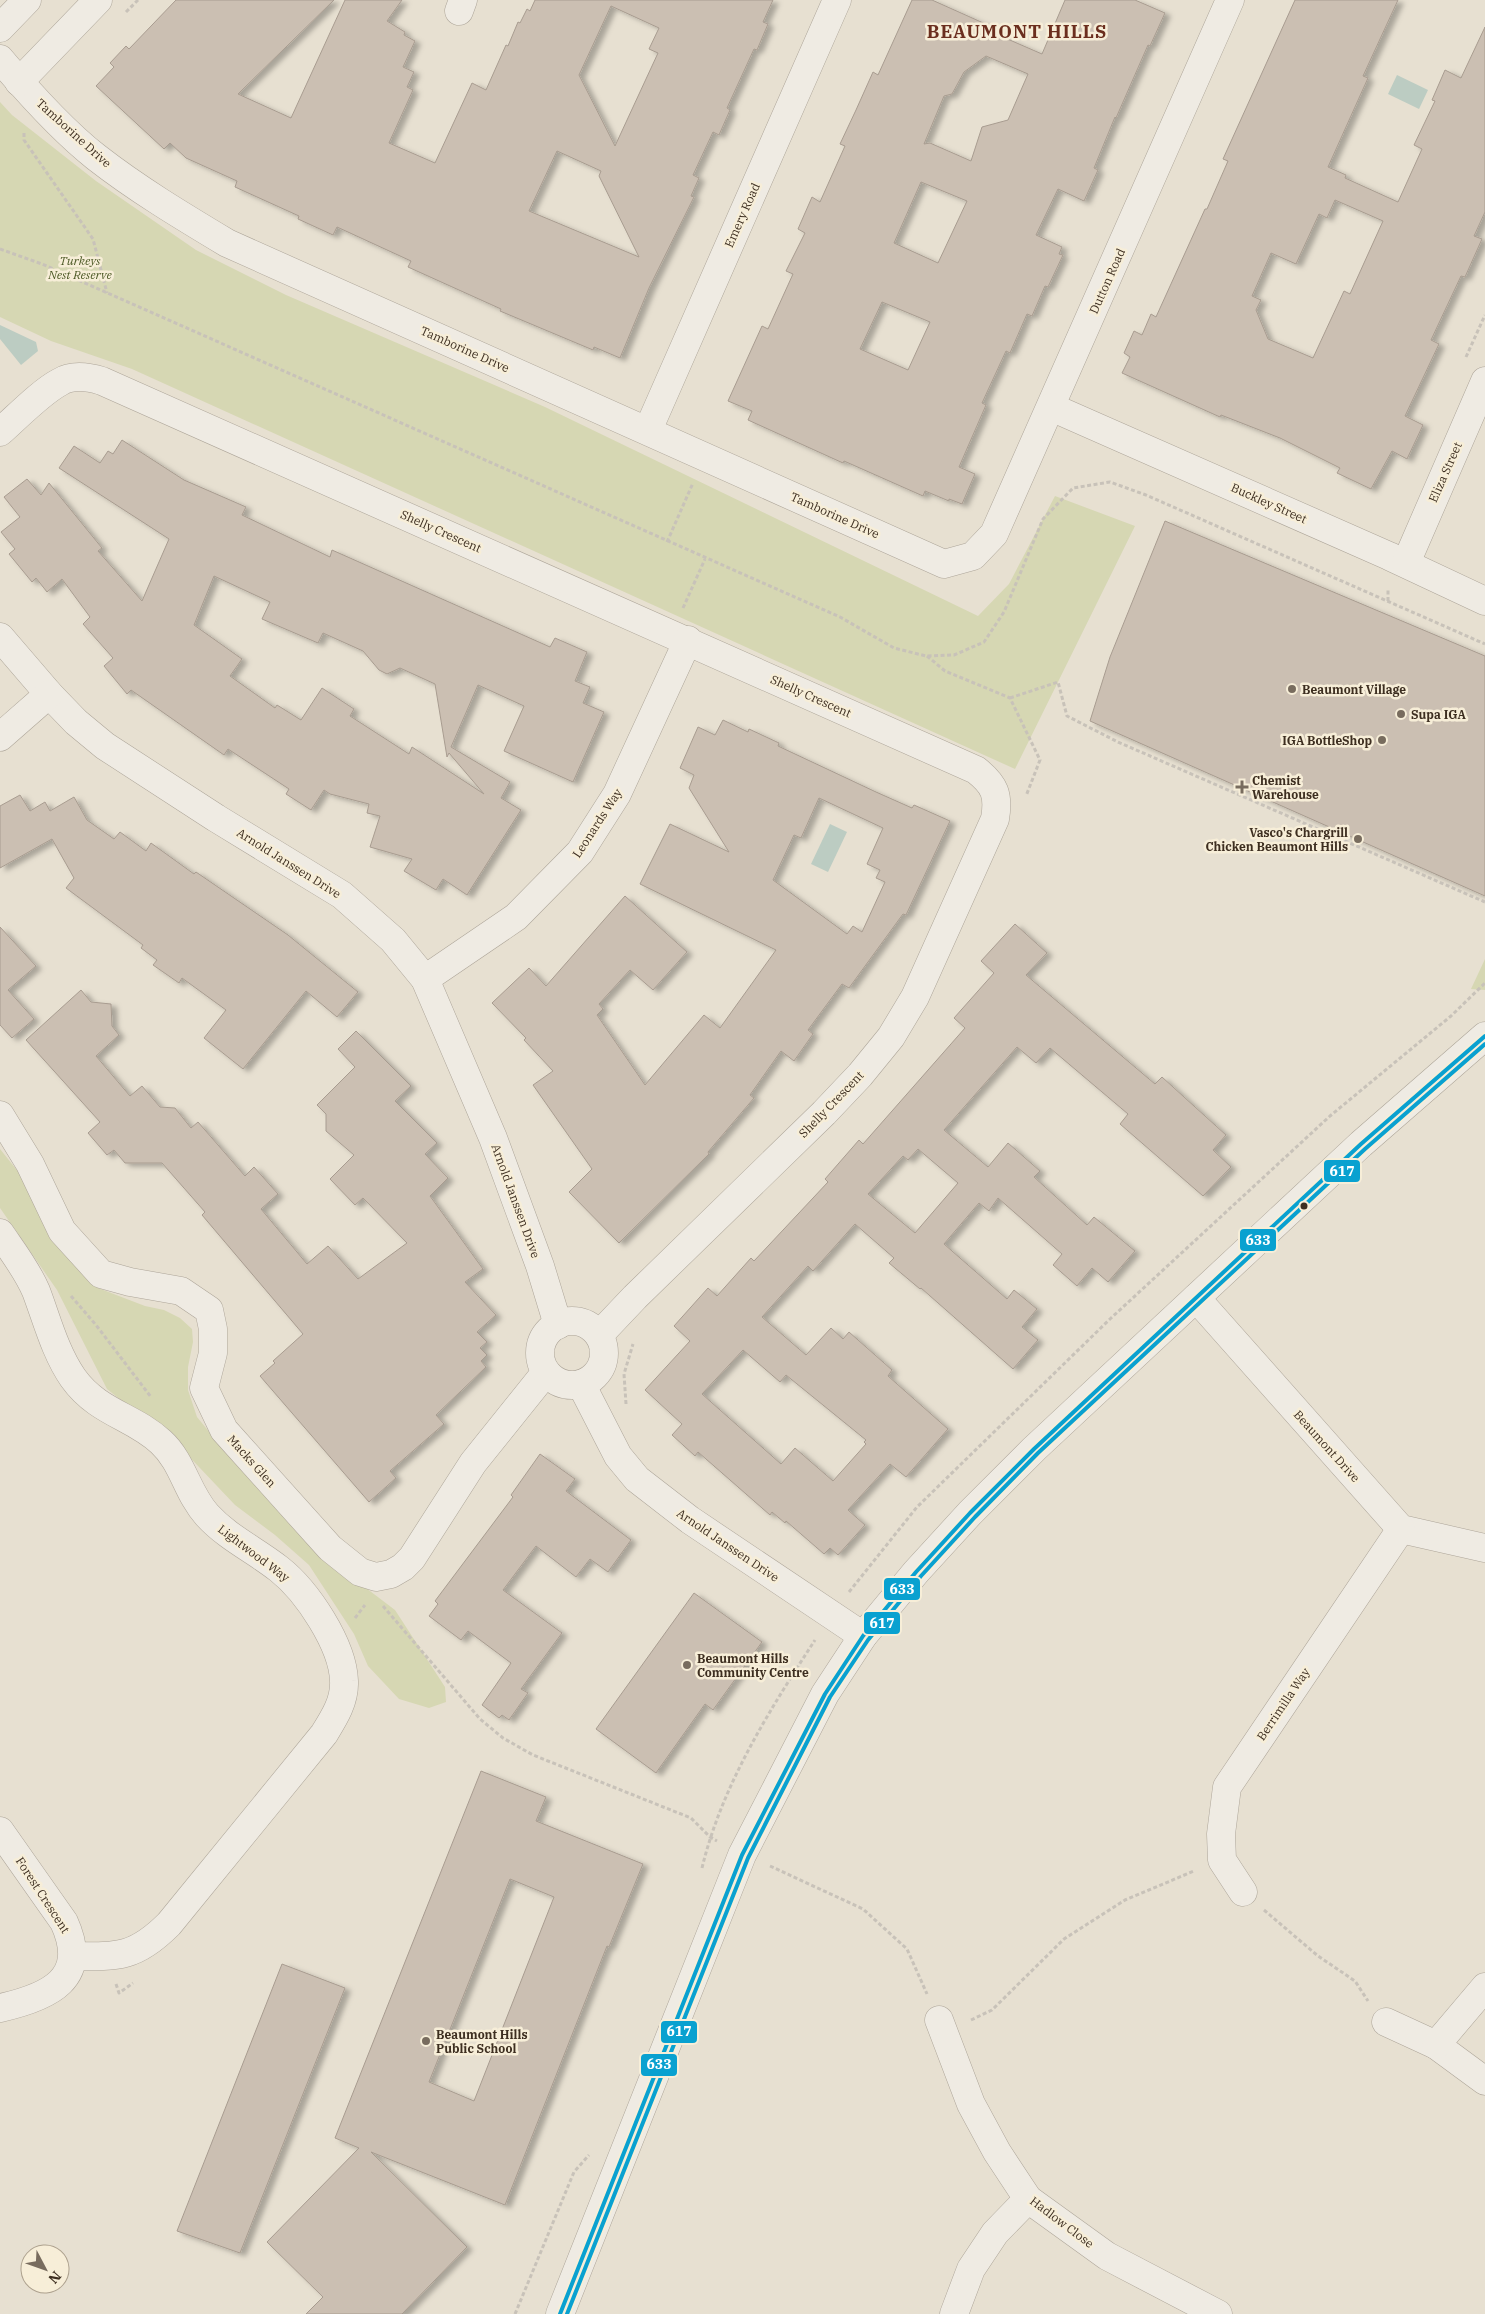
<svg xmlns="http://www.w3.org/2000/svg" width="1485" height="2314" viewBox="0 0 1485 2314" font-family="'IBM Plex Serif',serif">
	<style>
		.green { fill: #d6d7b3 }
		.water { fill: #bcccc2 }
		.building { fill: #cbbfb2; stroke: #a89c90; fill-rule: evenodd; filter: url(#shadow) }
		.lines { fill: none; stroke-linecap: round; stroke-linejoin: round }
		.minor-casing { stroke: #ada599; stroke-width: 29 }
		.path { stroke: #c8c2b9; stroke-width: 3; stroke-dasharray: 4 2.5; stroke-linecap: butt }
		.minor { stroke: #efebe3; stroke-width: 28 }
		.bus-1-casing { stroke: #f7eed8; stroke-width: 8 }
		.bus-2-casing { stroke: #f7eed8; stroke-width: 8 }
		.bus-1 { stroke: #09a1d0; stroke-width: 4 }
		.bus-2 { stroke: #09a1d0; stroke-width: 4 }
		.poi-dot { fill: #786c5e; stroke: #f7eed8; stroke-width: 2 }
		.bus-dot { fill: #3d2e20; stroke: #f7eed8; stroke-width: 2 }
		.labels { text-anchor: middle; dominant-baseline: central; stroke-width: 5; stroke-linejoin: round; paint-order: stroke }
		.street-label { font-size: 12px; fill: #3d2e20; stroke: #f7eed8 }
		.park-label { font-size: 12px; font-style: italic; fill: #4d5a26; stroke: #f7eed8 }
		.poi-label { font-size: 12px; font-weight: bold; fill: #3d2e20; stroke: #f7eed8; text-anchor: start }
		.district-label { font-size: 18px; font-weight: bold; letter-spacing: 1px; fill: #6b2e1e; stroke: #f7eed8 }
		.line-badge { stroke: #f7eed8; stroke-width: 2 }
		.badge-label { font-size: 14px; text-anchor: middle; font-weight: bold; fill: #fff }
	</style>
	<defs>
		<filter id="shadow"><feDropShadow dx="5.5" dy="3" stdDeviation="2.5" flood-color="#0004"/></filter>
	</defs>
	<rect width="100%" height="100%" fill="#e7e0d1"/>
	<g class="green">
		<path d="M 0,102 L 12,115 L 96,181 L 196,250 L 286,295 L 545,407 L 978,616 L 1009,584 L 1055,496 L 1135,526 L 1015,769 L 132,369 L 51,341 L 0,317 Z"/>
		<path d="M 1485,959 L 1485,990 L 1471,989 Z"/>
		<path d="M 0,1149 L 20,1174 L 77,1267 L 98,1288 L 145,1306 L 164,1310 L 180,1318 L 192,1329 L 193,1342 L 188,1367 L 188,1390 L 197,1417 L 229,1456 L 333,1563 L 395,1610 L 445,1687 L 446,1702 L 429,1708 L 399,1699 L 368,1666 L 354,1634 L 309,1565 L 275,1535 L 235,1505 L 181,1448 L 107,1389 L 57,1290 L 0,1208 Z"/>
	</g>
	<g class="water">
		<path d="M 1397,75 L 1428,90 L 1419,109 L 1388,94 Z"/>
		<path d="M 0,325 L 36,342 L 38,351 L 21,365 L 0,339 Z"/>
		<path d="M 830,824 L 847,832 L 828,872 L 811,864 Z"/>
	</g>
	<g class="building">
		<path d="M 176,0 L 334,0 L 238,94 L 291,118 L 345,0 L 402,0 L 387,21 L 405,32 L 404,35 L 415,41 L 403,67 L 414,72 L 407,87 L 413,90 L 389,143 L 435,163 L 472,83 L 486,90 L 506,45 L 508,46 L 518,22 L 520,23 L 527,9 L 530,11 L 535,0 L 773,0 L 763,22 L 768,24 L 757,50 L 754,49 L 727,108 L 730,110 L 719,135 L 713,132 L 693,175 L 699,178 L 691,196 L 694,197 L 649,288 L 620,358 L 594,347 L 593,350 L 500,311 L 501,309 L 408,267 L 411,261 L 337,227 L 333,235 L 298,219 L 299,216 L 235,187 L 237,181 L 186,158 L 170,143 L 164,149 L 96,86 L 114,67 L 110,63 L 126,46 L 129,49 ZM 611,6 L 659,28 L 649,49 L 658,53 L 615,146 L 579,75 ZM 557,151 L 601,171 L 599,176 L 639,257 L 529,211 Z"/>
		<path d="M 912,0 L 932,0 L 999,30 L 996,34 L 1042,54 L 1065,0 L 1135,0 L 1165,13 L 1150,46 L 1148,45 L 1116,118 L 1115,117 L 1094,168 L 1098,170 L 1084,201 L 1058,189 L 1036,235 L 1062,247 L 1059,254 L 1063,255 L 1048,287 L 1045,286 L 1032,316 L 1027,314 L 1010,353 L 1006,351 L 982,403 L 986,405 L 959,467 L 975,474 L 962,504 L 949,499 L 949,501 L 925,491 L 923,496 L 844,461 L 843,463 L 748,420 L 752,411 L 728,401 L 762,326 L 768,329 L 793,274 L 786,271 L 805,233 L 798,229 L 812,197 L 820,202 L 845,146 L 840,144 L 856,110 L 873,72 L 878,75 ZM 986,56 L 1028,74 L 1008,120 L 982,127 L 971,161 L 930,143 L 924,144 L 944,96 L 952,94 L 964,72 ZM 921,182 L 967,201 L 938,263 L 894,243 ZM 882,302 L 930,322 L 908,370 L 860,349 Z"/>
		<path d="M 1295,0 L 1398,0 L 1363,76 L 1368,78 L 1328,167 L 1346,175 L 1345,178 L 1398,202 L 1422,149 L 1414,145 L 1435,101 L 1432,100 L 1445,70 L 1461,78 L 1485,27 L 1485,212 L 1474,236 L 1482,239 L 1465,277 L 1461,276 L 1431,340 L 1439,344 L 1405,416 L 1423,425 L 1407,459 L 1392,451 L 1371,489 L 1337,473 L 1340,468 L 1280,438 L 1221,415 L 1220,417 L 1122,373 L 1130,357 L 1124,353 L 1134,331 L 1142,335 L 1151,314 L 1156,317 L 1205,209 L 1207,209 L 1228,161 L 1223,159 ZM 1335,200 L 1383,221 L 1350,294 L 1344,291 L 1313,358 L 1268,339 L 1256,310 L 1261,300 L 1252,296 L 1271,253 L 1296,264 L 1319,214 L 1327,218 Z"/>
		<path d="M 122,440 L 184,480 L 246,507 L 242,515 L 330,557 L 332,550 L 550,647 L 555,638 L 587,652 L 575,681 L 590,687 L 583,703 L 604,712 L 573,782 L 504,751 L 524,706 L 478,685 L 451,747 L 510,782 L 501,798 L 521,810 L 467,895 L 443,879 L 436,890 L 404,871 L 412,859 L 370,847 L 380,816 L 367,813 L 369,804 L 330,794 L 324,790 L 311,810 L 286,794 L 289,789 L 228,749 L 224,755 L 131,690 L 127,694 L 104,666 L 113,658 L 83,624 L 90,617 L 62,579 L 47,592 L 36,578 L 32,582 L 9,554 L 15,549 L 1,532 L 20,517 L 4,497 L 27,479 L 41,495 L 49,483 L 102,548 L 98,551 L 142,601 L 169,539 L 59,468 L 74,446 L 100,463 L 108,451 L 113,454 ZM 214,576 L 270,602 L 262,619 L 318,643 L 323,633 L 363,651 L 379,670 L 387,674 L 400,668 L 435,684 L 447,757 L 449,753 L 484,794 L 412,747 L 409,754 L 350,716 L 354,709 L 322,688 L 301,720 L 277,705 L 275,708 L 230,676 L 242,659 L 194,625 Z"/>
		<path d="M 1165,521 L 1485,656 L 1485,896 L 1090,721 L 1110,657 Z"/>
		<path d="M 723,720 L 748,732 L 749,729 L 779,743 L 778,746 L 876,792 L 912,808 L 914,805 L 950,821 L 906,915 L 903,914 L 849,988 L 842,984 L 808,1030 L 813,1034 L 794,1061 L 781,1051 L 750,1095 L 754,1098 L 708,1152 L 709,1154 L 619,1243 L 569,1192 L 592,1169 L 533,1085 L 553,1071 L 524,1040 L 526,1038 L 492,1003 L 529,968 L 546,986 L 625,896 L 687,952 L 653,990 L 630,970 L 599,1004 L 603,1009 L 597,1015 L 645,1085 L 704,1015 L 720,1028 L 776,950 L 640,884 L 670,824 L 729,852 L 689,788 L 694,775 L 680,768 L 698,727 L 715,735 ZM 819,798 L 883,828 L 867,864 L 880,870 L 876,878 L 885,882 L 862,932 L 853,926 L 847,934 L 773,880 L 794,835 L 801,838 Z"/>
		<path d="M 20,795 L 30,811 L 45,802 L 50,811 L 74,797 L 87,820 L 114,839 L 120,832 L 146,851 L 151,843 L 194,874 L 196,872 L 288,935 L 358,992 L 337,1017 L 306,991 L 243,1069 L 204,1038 L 226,1010 L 182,978 L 179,983 L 153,965 L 157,960 L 141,948 L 143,945 L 66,888 L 74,878 L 52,839 L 0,868 L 0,806 Z"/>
		<path d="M 1015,924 L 1047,953 L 1026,975 L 1155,1084 L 1162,1077 L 1184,1097 L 1226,1135 L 1213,1150 L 1231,1167 L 1203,1196 L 1120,1124 L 1128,1114 L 1050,1048 L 1036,1063 L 1017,1047 L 944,1130 L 988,1167 L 1008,1143 L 1040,1171 L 1034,1177 L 1087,1225 L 1094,1217 L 1135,1251 L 1108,1282 L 1092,1268 L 1077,1286 L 1053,1265 L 1062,1254 L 998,1198 L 989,1211 L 979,1203 L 944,1244 L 1007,1299 L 1014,1290 L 1037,1309 L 1022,1327 L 1038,1340 L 1013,1369 L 921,1288 L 920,1289 L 889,1263 L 894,1258 L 855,1224 L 813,1271 L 808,1266 L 762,1317 L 806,1355 L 831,1328 L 843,1339 L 849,1332 L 892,1370 L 888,1376 L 948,1429 L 906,1477 L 890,1464 L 848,1510 L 865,1525 L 838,1555 L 830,1548 L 824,1554 L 786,1521 L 785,1523 L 772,1512 L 770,1515 L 698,1452 L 695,1456 L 672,1435 L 682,1424 L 645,1390 L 690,1341 L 674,1326 L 708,1288 L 717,1296 L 751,1258 L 754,1261 L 828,1182 L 825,1179 L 859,1140 L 863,1144 L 965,1028 L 954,1018 L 994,973 L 981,961 ZM 918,1149 L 958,1183 L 915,1233 L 868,1194 L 903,1156 L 908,1160 ZM 743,1350 L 780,1382 L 786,1375 L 866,1440 L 864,1442 L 866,1444 L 833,1481 L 795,1448 L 781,1464 L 702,1394 Z"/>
		<path d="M 0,927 L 36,966 L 8,990 L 34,1019 L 12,1038 L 0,1025 Z"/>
		<path d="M 81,990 L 91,1002 L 111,1004 L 112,1026 L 119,1035 L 96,1056 L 130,1096 L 142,1086 L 160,1107 L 175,1108 L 191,1128 L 198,1122 L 245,1176 L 254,1167 L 278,1194 L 261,1209 L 307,1264 L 328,1246 L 358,1279 L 407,1243 L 363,1198 L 355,1205 L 330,1179 L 354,1155 L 326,1131 L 326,1114 L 317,1105 L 355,1067 L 338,1049 L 356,1031 L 411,1086 L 395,1101 L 437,1143 L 425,1154 L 448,1178 L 430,1196 L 483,1269 L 465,1282 L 496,1315 L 477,1332 L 487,1342 L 480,1348 L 487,1355 L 481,1361 L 486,1367 L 436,1415 L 444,1424 L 390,1471 L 396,1478 L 369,1502 L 260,1376 L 275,1363 L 273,1361 L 303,1334 L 202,1215 L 205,1212 L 162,1163 L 125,1163 L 114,1150 L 107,1155 L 88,1133 L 100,1122 L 26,1040 Z"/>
		<path d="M 540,1454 L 575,1479 L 566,1491 L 631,1540 L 608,1572 L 590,1559 L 576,1577 L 536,1546 L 503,1590 L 562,1633 L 521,1689 L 528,1693 L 509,1720 L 502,1715 L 499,1718 L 482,1705 L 511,1663 L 468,1631 L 461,1640 L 429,1616 L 438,1604 L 435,1601 L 513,1497 L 511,1495 Z"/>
		<path d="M 694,1593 L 762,1642 L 713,1710 L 705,1704 L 656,1773 L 596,1729 Z"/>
		<path d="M 481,1771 L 546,1797 L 536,1821 L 643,1864 L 609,1947 L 607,1946 L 505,2205 L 371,2152 L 467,2247 L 402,2314 L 306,2314 L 323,2297 L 267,2242 L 359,2148 L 335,2138 ZM 510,1879 L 554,1897 L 474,2101 L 429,2082 Z"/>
		<path d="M 282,1964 L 345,1988 L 240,2253 L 177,2231 Z"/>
	</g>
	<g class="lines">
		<g class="minor-casing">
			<g id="minor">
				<path d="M 459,11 L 463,0"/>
				<path d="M 0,28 L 27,0"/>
				<path d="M 0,59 C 27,91 63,131 96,157 C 137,189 182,216 227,243 L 944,564 L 973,556 L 994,534 L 1230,0"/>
				<path d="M 19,82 L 98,0"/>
				<path d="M 1051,407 L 1389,556 L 1485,601"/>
				<path d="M 648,430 L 837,0"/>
				<path d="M 0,432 C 17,417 41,392 60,382 C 73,374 89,377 102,381 L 976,770 C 995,785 999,795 995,819 L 915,997 L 891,1037 L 860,1075 L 824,1113 L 635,1297 L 599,1335"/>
				<path d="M 1406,563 L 1485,381"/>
				<path d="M 0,637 L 49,694 L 76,722 L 105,746 L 216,818 L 342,895 L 393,940 L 425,979 L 493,1138 L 540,1266 L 558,1325"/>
				<path d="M 0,737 L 49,694"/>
				<path d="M 425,979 L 516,917 L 580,852 L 617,794 L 688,640"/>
				<path d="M 0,1115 L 30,1164 L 62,1231 L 101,1274 L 130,1282 L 181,1291 L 209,1310 L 213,1329 L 213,1353 L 204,1388 L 224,1430 L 330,1548 L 360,1572 L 376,1577 L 391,1574 L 403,1567 L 412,1558 L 473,1463 L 546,1372"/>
				<path d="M 0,1233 C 13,1252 27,1270 36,1291 C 47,1320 55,1352 73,1378 C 98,1413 133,1416 161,1442 C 183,1462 187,1493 207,1515 C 228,1538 255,1550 279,1569 C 307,1591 343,1645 344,1681 C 345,1701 334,1718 324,1734 L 169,1924 C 136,1957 119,1957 74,1956"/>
				<path d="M 1196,1298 L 1401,1529 L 1485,1548"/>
				<circle cx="572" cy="1353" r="32"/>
				<path d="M 581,1384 L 618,1456 L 637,1479 L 690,1520 L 863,1636"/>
				<path d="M 0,1831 L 64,1922 C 90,1979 49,1997 0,2008"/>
				<path d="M 1243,1892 L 1222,1860 L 1221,1834 L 1227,1787 L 1401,1529"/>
				<path d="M 939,2020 L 971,2104 L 997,2152 L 1028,2199 L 1107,2256 L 1218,2314"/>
				<path d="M 1386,2022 L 1436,2045 L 1485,2081"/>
				<path d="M 1436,2045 L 1485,1987"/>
				<path d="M 560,2314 L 742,1855 L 825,1694 L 863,1636 L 916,1572 L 970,1513 L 1034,1449 L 1361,1144 L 1485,1036"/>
				<path d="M 954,2314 L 971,2269 L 995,2233 L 1028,2199"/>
			</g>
		</g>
		<g class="path">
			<path d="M 126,12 L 138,0"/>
			<path d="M 24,133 L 24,140 L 93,239 L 107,293"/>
			<path d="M 0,249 L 42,264 L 840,617 L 894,648 L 926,656 L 954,655 L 984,642 L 1004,612 L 1043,519 L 1073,488 L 1110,482 L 1146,495 L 1485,644"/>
			<path d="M 1466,357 L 1485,315"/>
			<path d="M 667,542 L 693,483"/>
			<path d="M 1388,601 L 1388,588"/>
			<path d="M 683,608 L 705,559"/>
			<path d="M 927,656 L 945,671 L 1010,698 L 1040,760 L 1026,796"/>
			<path d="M 1010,698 L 1058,682 L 1067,716 L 1118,742 L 1485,902"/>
			<path d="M 71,1296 L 96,1325 L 151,1397"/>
			<path d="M 626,1404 L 624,1374 L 633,1344"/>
			<path d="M 849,1592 L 917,1507 L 1110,1319 L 1330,1116 L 1451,1016 L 1485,983"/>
			<path d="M 383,1606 L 480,1719 L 503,1738 L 533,1755 L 691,1818 L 710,1837 L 717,1841"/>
			<path d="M 355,1618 L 365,1605"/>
			<path d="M 770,1866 L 863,1909 L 907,1949 L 927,1994"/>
			<path d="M 702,1868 C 722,1785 769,1711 815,1640"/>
			<path d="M 1264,1910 L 1318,1956 L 1355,1981 L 1368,2001"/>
			<path d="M 116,1984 L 119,1993 L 133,1983"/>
			<path d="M 971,2020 L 992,2010 L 1064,1939 L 1125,1900 L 1194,1871"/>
			<path d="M 515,2314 L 574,2172 L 589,2155"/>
		</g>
		<use href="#minor" class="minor"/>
		<g class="bus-1-casing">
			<path id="bus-1" d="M 560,2314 L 742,1855 L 825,1694 L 863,1636 L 916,1572 L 970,1513 L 1034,1449 L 1361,1144 L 1485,1036"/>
		</g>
		<g class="bus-2-casing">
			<path id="bus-2" d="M 567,2314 L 748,1858 L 830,1697 L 868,1640 L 921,1576 L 975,1517 L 1038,1453 L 1365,1149 L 1485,1044"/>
		</g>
		<use href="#bus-1" class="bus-1"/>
		<use href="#bus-2" class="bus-2"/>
	</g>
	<g class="poi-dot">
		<circle cx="1292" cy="689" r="5"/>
		<circle cx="1401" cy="714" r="5"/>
		<circle cx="1382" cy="740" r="5"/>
		<path d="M1239.5 779.5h5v5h5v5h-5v5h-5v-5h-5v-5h5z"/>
		<circle cx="1358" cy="839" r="5"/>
		<circle cx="687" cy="1665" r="5"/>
		<circle cx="426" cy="2041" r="5"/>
	</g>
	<circle class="bus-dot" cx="1304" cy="1206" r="4.5"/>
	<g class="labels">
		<g class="street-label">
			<text transform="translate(74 133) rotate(42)">Tamborine Drive</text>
			<text transform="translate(742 215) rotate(-66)">Emery Road</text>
			<text transform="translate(1107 281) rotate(-66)">Dutton Road</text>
			<text transform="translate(465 349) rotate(24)">Tamborine Drive</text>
			<text transform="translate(1445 472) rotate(-66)">Eliza Street</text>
			<text transform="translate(1269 503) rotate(24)">Buckley Street</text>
			<text transform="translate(835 515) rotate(24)">Tamborine Drive</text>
			<text transform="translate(441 531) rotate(24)">Shelly Crescent</text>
			<text transform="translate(811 696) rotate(24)">Shelly Crescent</text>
			<text transform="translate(597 823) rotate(-57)">Leonards Way</text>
			<text transform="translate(289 863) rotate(32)">Arnold Janssen Drive</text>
			<text transform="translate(831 1104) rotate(-46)">Shelly Crescent</text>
			<text transform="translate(516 1201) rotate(70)">Arnold Janssen Drive</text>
			<text transform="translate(1327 1446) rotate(48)">Beaumont Drive</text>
			<text transform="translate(252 1461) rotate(48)">Macks Glen</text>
			<text transform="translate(728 1545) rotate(34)">Arnold Janssen Drive</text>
			<text transform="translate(254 1553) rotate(37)">Lightwood Way</text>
			<text transform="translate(1283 1704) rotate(-56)">Berrimilla Way</text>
			<text transform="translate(43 1895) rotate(57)">Forest Crescent</text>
			<text transform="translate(1062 2222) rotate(37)">Hadlow Close</text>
		</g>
		<g class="park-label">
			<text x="80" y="260">Turkeys<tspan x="80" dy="14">Nest Reserve</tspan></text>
		</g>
		<g class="poi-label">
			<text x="1302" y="689">Beaumont Village</text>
			<text x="1411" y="714">Supa IGA</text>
			<text x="1372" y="740" text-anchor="end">IGA BottleShop</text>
			<text x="1252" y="780">Chemist<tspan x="1252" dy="14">Warehouse</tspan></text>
			<text x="1348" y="832" text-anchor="end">Vasco's Chargrill<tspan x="1348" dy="14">Chicken Beaumont Hills</tspan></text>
			<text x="697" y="1658">Beaumont Hills<tspan x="697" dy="14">Community Centre</tspan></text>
			<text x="436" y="2034">Beaumont Hills<tspan x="436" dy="14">Public School</tspan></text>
		</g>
		<g class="district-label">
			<text x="1017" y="31">BEAUMONT HILLS</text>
		</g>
	</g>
	<g class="line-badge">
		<rect x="1323" y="1159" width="38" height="24" rx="5" fill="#09a1d0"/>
		<rect x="1239" y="1228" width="38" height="24" rx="5" fill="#09a1d0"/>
		<rect x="883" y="1577" width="38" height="24" rx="5" fill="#09a1d0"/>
		<rect x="863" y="1611" width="38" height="24" rx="5" fill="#09a1d0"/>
		<rect x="660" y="2020" width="38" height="24" rx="5" fill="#09a1d0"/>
		<rect x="640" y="2053" width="38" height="24" rx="5" fill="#09a1d0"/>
	</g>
	<g class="badge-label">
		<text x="1342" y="1176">617</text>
		<text x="1258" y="1245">633</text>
		<text x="902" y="1594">633</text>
		<text x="882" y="1628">617</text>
		<text x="679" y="2036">617</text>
		<text x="659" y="2069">633</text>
	</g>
	<g transform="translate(45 2269) rotate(131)"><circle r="24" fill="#f7eed8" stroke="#ada18e"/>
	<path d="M0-4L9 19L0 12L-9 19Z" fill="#786c5e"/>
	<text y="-8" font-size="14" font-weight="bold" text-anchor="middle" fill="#3d2e20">N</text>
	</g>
</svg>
